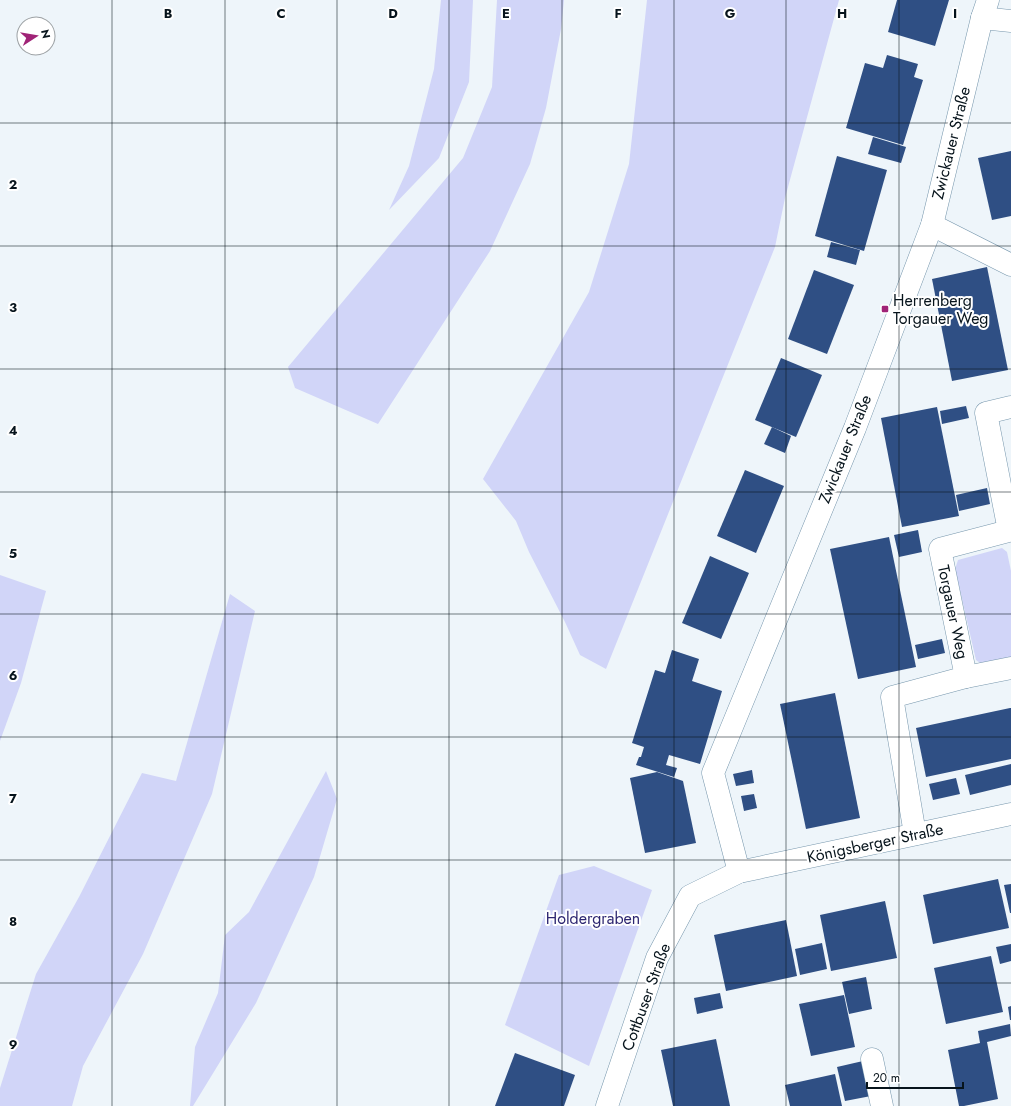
<svg xmlns="http://www.w3.org/2000/svg" width="1011" height="1106" viewBox="0 0 1011 1106" font-family="Jost,sans-serif">
	<style>
		.green { fill: #d1d5f8 }
		.building { fill: #2f4f84 }
		.lines { fill: none; stroke-linecap: round; stroke-linejoin: round }
		.street-casing { stroke: #7797ad; stroke-width: 23 }
		.street { stroke: #fff; stroke-width: 22 }
		.grid { fill: none; stroke: #07141c; stroke-width: 1; stroke-opacity: 0.55 }
		.poi-dot { fill: #a02377; stroke: #fff; stroke-width: 1.5 }
		.labels { text-anchor: middle; dominant-baseline: central; stroke-width: 4; stroke-linejoin: round; paint-order: stroke }
		.street-label { font-size: 16px; fill: #07141c; stroke: #fff }
		.poi-label { font-size: 16px; fill: #07141c; stroke: #fff; text-anchor: start }
		.park-label { font-size: 16px; fill: #2d2671; stroke: #fff }
		.grid-label { font-size: 13px; text-anchor: middle; font-weight: bold; fill: #07141c; stroke: #fff; stroke-width: 4; stroke-linejoin: round; paint-order: stroke }
	</style>
	<rect width="100%" height="100%" fill="#eef5fa"/>
	<g class="green">
		<path d="M 441,0 L 473,0 L 469,82 L 439,158 L 389,210 L 409,166 L 434,69 Z"/>
		<path d="M 497,0 L 564,0 L 561,29 L 546,108 L 530,164 L 490,251 L 378,424 L 295,388 L 288,367 L 463,158 L 492,87 Z"/>
		<path d="M 647,0 L 839,0 L 785,198 L 775,247 L 606,669 L 580,655 L 565,622 L 529,552 L 516,521 L 483,479 L 589,292 L 629,164 Z"/>
		<path d="M 1002,548 L 1007,552 L 1011,571 L 1011,659 L 983,665 L 976,660 L 955,569 L 958,560 Z"/>
		<path d="M 0,575 L 46,591 L 21,683 L 0,741 Z"/>
		<path d="M 230,594 L 255,611 L 212,794 L 143,954 L 83,1066 L 72,1106 L 0,1106 L 0,1088 L 36,974 L 79,897 L 142,773 L 176,781 Z"/>
		<path d="M 326,771 L 337,799 L 314,877 L 256,1003 L 193,1106 L 190,1106 L 195,1047 L 218,993 L 225,935 L 249,912 Z"/>
		<path d="M 594,866 L 652,890 L 589,1066 L 505,1025 L 559,875 Z"/>
	</g>
	<g class="building">
		<path d="M 897,0 L 949,0 L 935,46 L 888,32 Z"/>
		<path d="M 887,55 L 918,64 L 914,77 L 923,80 L 903,145 L 846,128 L 865,63 L 883,68 Z"/>
		<path d="M 873,137 L 906,147 L 901,163 L 868,154 Z"/>
		<path d="M 1011,151 L 1011,216 L 992,220 L 978,158 Z"/>
		<path d="M 837,156 L 887,170 L 864,251 L 815,236 Z"/>
		<path d="M 831,242 L 860,250 L 856,265 L 827,257 Z"/>
		<path d="M 987,267 L 1008,370 L 952,381 L 932,279 Z"/>
		<path d="M 814,270 L 854,285 L 827,354 L 788,339 Z"/>
		<path d="M 781,358 L 822,375 L 796,437 L 755,420 Z"/>
		<path d="M 966,406 L 969,418 L 942,424 L 940,411 Z"/>
		<path d="M 937,407 L 959,516 L 902,527 L 881,418 Z"/>
		<path d="M 772,427 L 791,436 L 785,453 L 764,444 Z"/>
		<path d="M 745,470 L 784,486 L 756,553 L 717,536 Z"/>
		<path d="M 987,488 L 990,504 L 959,511 L 956,495 Z"/>
		<path d="M 918,530 L 922,552 L 899,557 L 894,535 Z"/>
		<path d="M 889,537 L 916,667 L 858,679 L 830,549 Z"/>
		<path d="M 710,556 L 749,573 L 721,639 L 682,623 Z"/>
		<path d="M 942,639 L 945,653 L 918,659 L 915,645 Z"/>
		<path d="M 672,650 L 699,659 L 692,681 L 722,691 L 700,764 L 669,755 L 666,765 L 677,768 L 674,777 L 636,765 L 639,757 L 641,757 L 644,747 L 632,743 L 655,670 L 665,673 Z"/>
		<path d="M 835,693 L 860,818 L 806,829 L 780,704 Z"/>
		<path d="M 1010,708 L 1011,708 L 1011,759 L 926,777 L 916,728 Z"/>
		<path d="M 1011,764 L 1011,785 L 970,795 L 965,775 Z"/>
		<path d="M 752,770 L 754,783 L 736,786 L 733,774 Z"/>
		<path d="M 657,772 L 683,781 L 696,843 L 645,853 L 630,778 Z"/>
		<path d="M 956,778 L 960,794 L 933,800 L 929,784 Z"/>
		<path d="M 754,794 L 757,808 L 744,811 L 741,796 Z"/>
		<path d="M 998,879 L 1009,928 L 933,944 L 923,895 Z"/>
		<path d="M 1011,884 L 1011,913 L 1010,913 L 1004,885 Z"/>
		<path d="M 885,901 L 897,958 L 831,971 L 820,915 Z"/>
		<path d="M 786,920 L 797,976 L 726,991 L 714,935 Z"/>
		<path d="M 822,943 L 827,969 L 800,975 L 795,949 Z"/>
		<path d="M 1011,944 L 1011,961 L 1000,964 L 996,947 Z"/>
		<path d="M 991,956 L 1003,1012 L 946,1024 L 934,968 Z"/>
		<path d="M 866,977 L 872,1009 L 849,1014 L 842,982 Z"/>
		<path d="M 720,993 L 723,1008 L 697,1014 L 694,998 Z"/>
		<path d="M 844,995 L 855,1047 L 811,1056 L 799,1004 Z"/>
		<path d="M 1011,1006 L 1011,1020 L 1010,1020 L 1008,1007 Z"/>
		<path d="M 1010,1024 L 1011,1036 L 987,1042 L 998,1099 L 964,1106 L 959,1106 L 948,1050 L 980,1043 L 978,1031 Z"/>
		<path d="M 716,1039 L 730,1106 L 673,1106 L 661,1050 Z"/>
		<path d="M 515,1053 L 575,1075 L 564,1106 L 495,1106 Z"/>
		<path d="M 863,1061 L 871,1096 L 845,1101 L 837,1067 Z"/>
		<path d="M 835,1074 L 842,1106 L 790,1106 L 785,1085 Z"/>
	</g>
	<g class="lines">
		<g class="street-casing">
			<g id="street">
				<path d="M 982,18 L 1011,21"/>
				<path d="M 932,225 L 1011,265"/>
				<path d="M 966,677 L 1011,668"/>
				<path d="M 915,834 L 892,697 L 966,677 L 940,549 L 1009,531 L 986,413 L 1011,407"/>
				<path d="M 739,872 L 713,773 L 855,428 L 932,225 L 982,18 L 988,0"/>
				<path d="M 872,1059 L 882,1106"/>
				<path d="M 607,1106 L 657,958 L 690,896 L 739,872 L 1011,814"/>
			</g>
		</g>
		<use href="#street" class="street"/>
	</g>
	<path class="grid" d="M 112,0 L 112,1106M 225,0 L 225,1106M 337,0 L 337,1106M 449,0 L 449,1106M 562,0 L 562,1106M 674,0 L 674,1106M 786,0 L 786,1106M 899,0 L 899,1106M 0,123 L 1011,123M 0,246 L 1011,246M 0,369 L 1011,369M 0,492 L 1011,492M 0,614 L 1011,614M 0,737 L 1011,737M 0,860 L 1011,860M 0,983 L 1011,983"/>
	<rect class="poi-dot" x="881" y="305" width="8" height="8" rx="2"/>
	<g class="labels">
		<g class="street-label">
			<text transform="translate(951 143) rotate(-76)">Zwickauer Straße</text>
			<text transform="translate(845 449) rotate(-68)">Zwickauer Straße</text>
			<text transform="translate(953 612) rotate(78)">Torgauer Weg</text>
			<text transform="translate(875 843) rotate(-12)">Königsberger Straße</text>
			<text transform="translate(646 997) rotate(-70)">Cottbuser Straße</text>
		</g>
		<g class="poi-label">
			<text x="893" y="300">Herrenberg<tspan x="893" dy="18">Torgauer Weg</tspan></text>
		</g>
		<g class="park-label">
			<text x="593" y="918">Holdergraben</text>
		</g>
	</g>
	<g class="grid-label">
		<text x="168" y="18">B</text>
		<text x="281" y="18">C</text>
		<text x="393" y="18">D</text>
		<text x="506" y="18">E</text>
		<text x="618" y="18">F</text>
		<text x="730" y="18">G</text>
		<text x="842" y="18">H</text>
		<text x="955" y="18">I</text>
		<text x="13" y="189">2</text>
		<text x="13" y="312">3</text>
		<text x="13" y="435">4</text>
		<text x="13" y="558">5</text>
		<text x="13" y="680">6</text>
		<text x="13" y="803">7</text>
		<text x="13" y="926">8</text>
		<text x="13" y="1049">9</text>
	</g>
	<g transform="translate(36 36) rotate(78)"><circle r="19" fill="#ffffff" stroke="#9ca1a4"/>
	<path d="M0-3L7 15L0 10L-7 15Z" fill="#a02377"/>
	<text y="-6" font-size="11" font-weight="bold" text-anchor="middle" fill="#07141c">N</text>
	</g>
	<path d="M867 1082v6h96v-6" fill="none" stroke="#07141c" stroke-width="2"/>
	<text x="873" y="1082" font-size="12" fill="#07141c" stroke="#ffffff" stroke-width="3" paint-order="stroke">20 m</text>
</svg>
